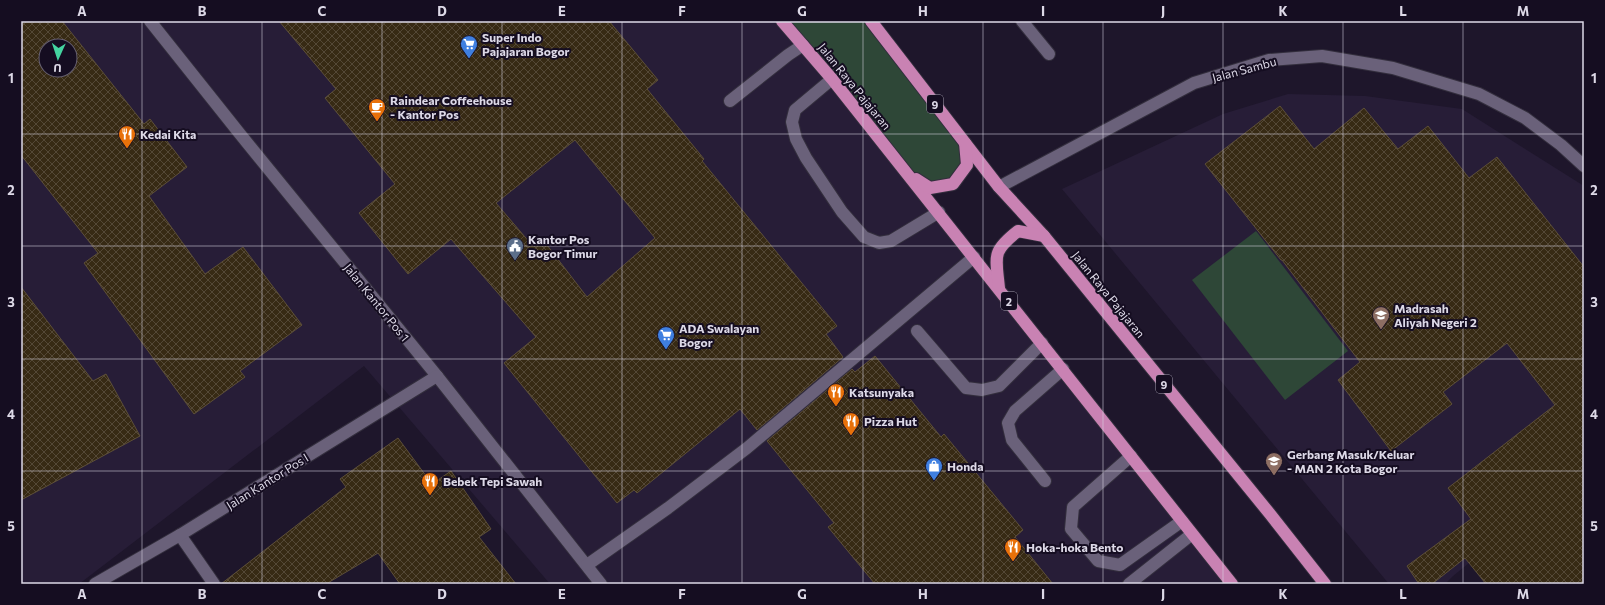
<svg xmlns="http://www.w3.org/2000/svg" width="1605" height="605" viewBox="0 0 1605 605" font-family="Commissioner,sans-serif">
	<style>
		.built { fill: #271d37; fill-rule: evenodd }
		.green { fill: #2e4737 }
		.building { fill: url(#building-cross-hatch); stroke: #5d4f38; fill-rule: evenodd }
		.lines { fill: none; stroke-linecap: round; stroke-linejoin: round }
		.minor-casing { stroke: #332e3d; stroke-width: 14 }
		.highway-casing { stroke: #332e3d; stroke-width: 14 }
		.minor { stroke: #6a617a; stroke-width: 12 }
		.highway { stroke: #c982b3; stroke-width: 12 }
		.grid { fill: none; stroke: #ddd9e7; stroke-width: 1; stroke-opacity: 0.55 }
		.labels { text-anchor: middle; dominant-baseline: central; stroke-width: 4; stroke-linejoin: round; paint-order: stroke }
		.shield { fill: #150d21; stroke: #a19cac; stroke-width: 1 }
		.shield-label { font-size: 11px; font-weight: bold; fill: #ddd9e7 }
		.poi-label { font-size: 12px; font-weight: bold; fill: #ddd9e7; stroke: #150d21; text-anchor: start }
		.street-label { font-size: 12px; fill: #ddd9e7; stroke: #150d21 }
		.neatline { fill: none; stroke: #ddd9e7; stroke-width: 1.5 }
		.grid-label { font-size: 13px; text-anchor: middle; font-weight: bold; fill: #ddd9e7 }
	</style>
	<defs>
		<pattern id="building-cross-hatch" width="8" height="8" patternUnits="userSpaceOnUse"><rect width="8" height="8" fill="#372a14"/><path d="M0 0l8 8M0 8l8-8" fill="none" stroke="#544836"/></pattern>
	</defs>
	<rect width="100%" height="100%" fill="#1e162b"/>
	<g class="built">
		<path d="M 21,21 L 779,21 L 1232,584 L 550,584 L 364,366 L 79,584 L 21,584 ZM 46,46 L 70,46 L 70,70 L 46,70 Z"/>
		<path d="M 1288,94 L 1365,96 L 1462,109 L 1584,186 L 1584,470 L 1453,576 L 1445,584 L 1389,584 L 1062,189 L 1223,114 Z"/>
	</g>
	<g class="green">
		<path d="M 781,21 L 871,21 L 965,142 L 967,165 L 953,184 L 930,188 L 909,176 Z"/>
		<path d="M 1256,231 L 1348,351 L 1285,400 L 1192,280 Z"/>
	</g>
	<g class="building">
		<path d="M 21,21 L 62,21 L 144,124 L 150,119 L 187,167 L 149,196 L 205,274 L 243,247 L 302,325 L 240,371 L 245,377 L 194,414 L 84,263 L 98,253 L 21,155 ZM 46,46 L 70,46 L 70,70 L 46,70 Z"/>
		<path d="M 279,21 L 609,21 L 658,80 L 647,89 L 704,159 L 702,161 L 837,326 L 826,334 L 843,357 L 757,430 L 740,409 L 637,493 L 634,490 L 617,503 L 504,363 L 536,337 L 451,239 L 408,274 L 359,213 L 395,184 L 325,98 L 336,89 ZM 575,140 L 655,238 L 587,297 L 540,236 L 531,244 L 496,203 Z"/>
		<path d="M 1280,106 L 1314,149 L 1364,108 L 1398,149 L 1428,126 L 1469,178 L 1497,157 L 1584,267 L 1584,584 L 1486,584 L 1465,558 L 1432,584 L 1419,584 L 1407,566 L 1471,519 L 1448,488 L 1555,405 L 1507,343 L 1443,392 L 1452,404 L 1391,451 L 1338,380 L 1360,362 L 1282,260 L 1281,260 L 1205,164 Z"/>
		<path d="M 21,287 L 93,381 L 106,374 L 140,436 L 21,500 Z"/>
		<path d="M 875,356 L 941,437 L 944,434 L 1023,530 L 1015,537 L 1053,584 L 875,584 L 828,527 L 834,523 L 767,441 L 852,369 L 855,372 Z"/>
		<path d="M 398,438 L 432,484 L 451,471 L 491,529 L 479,537 L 516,584 L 400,584 L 378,553 L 326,584 L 221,584 L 346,487 L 340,479 Z"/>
	</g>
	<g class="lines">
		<g class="minor-casing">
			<g id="minor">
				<path d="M 150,21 L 240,134 L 437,376 L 601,584"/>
				<path d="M 1022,21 L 1049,54"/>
				<path d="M 832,79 L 795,110 L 792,122 L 796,139 L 806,158 L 842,212 L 864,237 L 879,243 L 891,241 L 939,212"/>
				<path d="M 730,101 L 788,55 L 803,45"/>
				<path d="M 999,187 L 1194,83 L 1269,60 L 1322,56 L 1393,68 L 1479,94 L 1525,118 L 1561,145 L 1584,166"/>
				<path d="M 917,331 L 966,388 L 982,390 L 999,386 L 1042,343"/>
				<path d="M 1131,456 L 1073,507 L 1071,529 L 1098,561 L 1120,565 L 1182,521"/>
				<path d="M 1045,481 L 1012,440 L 1008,423 L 1015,411 L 1063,369"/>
				<path d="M 180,535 L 214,584"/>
				<path d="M 587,565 L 668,508 L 747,448 L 974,257"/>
				<path d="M 95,584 L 180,535 L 437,376"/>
				<path d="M 1129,584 L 1192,534"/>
			</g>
		</g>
		<g class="highway-casing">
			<g id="highway">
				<path d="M 782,21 L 832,79 L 1232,584"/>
				<path d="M 871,21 L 999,187 L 1044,236 L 1270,514 L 1325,584"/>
				<path d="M 916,179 L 930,188 L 953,184 L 967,165 L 965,143"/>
				<path d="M 999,288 C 996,256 991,252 1018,231 L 1044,236"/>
			</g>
		</g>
		<use href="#minor" class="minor"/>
		<use href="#highway" class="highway"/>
	</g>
	<path class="grid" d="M 142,21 L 142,584M 262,21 L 262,584M 382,21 L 382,584M 502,21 L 502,584M 622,21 L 622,584M 742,21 L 742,584M 863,21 L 863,584M 983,21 L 983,584M 1103,21 L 1103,584M 1223,21 L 1223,584M 1343,21 L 1343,584M 1463,21 L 1463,584M 21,134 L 1584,134M 21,246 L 1584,246M 21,359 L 1584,359M 21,471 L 1584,471"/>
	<defs>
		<g id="supermarket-pin" transform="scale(0.9)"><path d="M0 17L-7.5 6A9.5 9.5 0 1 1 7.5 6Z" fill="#3f7fe0" stroke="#150d21"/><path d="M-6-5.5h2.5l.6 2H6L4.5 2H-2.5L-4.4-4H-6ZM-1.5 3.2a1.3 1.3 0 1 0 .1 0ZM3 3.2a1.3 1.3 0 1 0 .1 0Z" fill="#fff"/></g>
		<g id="cafe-pin" transform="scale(0.9)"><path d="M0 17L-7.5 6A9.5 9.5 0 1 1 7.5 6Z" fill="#e8710a" stroke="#150d21"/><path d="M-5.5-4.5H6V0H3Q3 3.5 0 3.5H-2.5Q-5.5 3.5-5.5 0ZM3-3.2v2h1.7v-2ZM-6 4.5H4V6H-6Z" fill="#fff"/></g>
		<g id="restaurant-pin" transform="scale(0.9)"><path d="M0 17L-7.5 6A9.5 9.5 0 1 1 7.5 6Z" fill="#e8710a" stroke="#150d21"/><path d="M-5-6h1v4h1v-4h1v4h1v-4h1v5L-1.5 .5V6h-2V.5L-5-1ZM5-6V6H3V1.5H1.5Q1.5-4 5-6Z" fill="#fff"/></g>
		<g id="civic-pin" transform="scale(0.9)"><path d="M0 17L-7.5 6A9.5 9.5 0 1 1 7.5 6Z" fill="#5c6f8a" stroke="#150d21"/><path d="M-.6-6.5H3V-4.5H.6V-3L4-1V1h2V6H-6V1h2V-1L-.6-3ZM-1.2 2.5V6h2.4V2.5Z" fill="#fff"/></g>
		<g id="school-pin" transform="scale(0.9)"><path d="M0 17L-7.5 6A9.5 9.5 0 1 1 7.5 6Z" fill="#8d6e63" stroke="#150d21"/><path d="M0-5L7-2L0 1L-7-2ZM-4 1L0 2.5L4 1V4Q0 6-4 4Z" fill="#fff"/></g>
		<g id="shop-pin" transform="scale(0.9)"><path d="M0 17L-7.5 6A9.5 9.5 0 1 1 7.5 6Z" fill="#3f7fe0" stroke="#150d21"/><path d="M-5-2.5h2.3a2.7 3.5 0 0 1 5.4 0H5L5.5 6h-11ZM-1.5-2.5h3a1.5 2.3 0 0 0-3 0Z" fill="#fff"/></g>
	</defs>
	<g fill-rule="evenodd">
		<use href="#supermarket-pin" x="469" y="44"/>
		<use href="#cafe-pin" x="377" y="107"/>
		<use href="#restaurant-pin" x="127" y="134"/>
		<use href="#civic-pin" x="515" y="246"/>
		<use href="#school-pin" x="1381" y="315"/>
		<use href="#supermarket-pin" x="666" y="335"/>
		<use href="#restaurant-pin" x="836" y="392"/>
		<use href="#restaurant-pin" x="851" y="421"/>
		<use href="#school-pin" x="1274" y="461"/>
		<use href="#shop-pin" x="934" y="466"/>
		<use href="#restaurant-pin" x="430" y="481"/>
		<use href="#restaurant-pin" x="1013" y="547"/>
	</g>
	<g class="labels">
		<g class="shield">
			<rect x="927" y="95" width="16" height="18" rx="3"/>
			<rect x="1001" y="292" width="16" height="18" rx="3"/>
			<rect x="1156" y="375" width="16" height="18" rx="3"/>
		</g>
		<g class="shield-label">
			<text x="935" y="104">9</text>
			<text x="1009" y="301">2</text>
			<text x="1164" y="384">9</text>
		</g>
		<g class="poi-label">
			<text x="482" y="37">Super Indo<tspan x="482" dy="14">Pajajaran Bogor</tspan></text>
			<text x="390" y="100">Raindear Coffeehouse<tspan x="390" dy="14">- Kantor Pos</tspan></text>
			<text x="140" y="134">Kedai Kita</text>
			<text x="528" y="239">Kantor Pos<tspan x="528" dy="14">Bogor Timur</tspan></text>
			<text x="1394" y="308">Madrasah<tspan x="1394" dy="14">Aliyah Negeri 2</tspan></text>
			<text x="679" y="328">ADA Swalayan<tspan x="679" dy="14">Bogor</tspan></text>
			<text x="849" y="392">Katsunyaka</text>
			<text x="864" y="421">Pizza Hut</text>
			<text x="1287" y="454">Gerbang Masuk/Keluar<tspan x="1287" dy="14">- MAN 2 Kota Bogor</tspan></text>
			<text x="947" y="466">Honda</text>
			<text x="443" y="481">Bebek Tepi Sawah</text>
			<text x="1026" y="547">Hoka-hoka Bento</text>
		</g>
		<g class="street-label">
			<text transform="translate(1244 69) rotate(-15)">Jalan Sambu</text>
			<text transform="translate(855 86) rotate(51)">Jalan Raya Pajajaran</text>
			<text transform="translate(1109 294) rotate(51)">Jalan Raya Pajajaran</text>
			<text transform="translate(377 302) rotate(51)">Jalan Kantor Pos 1</text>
			<text transform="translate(267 481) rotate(-32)">Jalan Kantor Pos I</text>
		</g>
	</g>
	<rect width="1605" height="605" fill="none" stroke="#150d21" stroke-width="44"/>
	<g transform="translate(58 58) rotate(183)"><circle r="19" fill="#150d21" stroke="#655f70"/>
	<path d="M0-3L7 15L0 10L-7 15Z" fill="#44d4a0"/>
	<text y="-6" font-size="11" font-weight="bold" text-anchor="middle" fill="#ddd9e7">U</text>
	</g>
	<rect x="22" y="22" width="1561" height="561" class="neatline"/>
	<g class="grid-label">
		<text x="82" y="16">A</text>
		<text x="202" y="16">B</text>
		<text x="322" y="16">C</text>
		<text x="442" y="16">D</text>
		<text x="562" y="16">E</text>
		<text x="682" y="16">F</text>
		<text x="802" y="16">G</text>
		<text x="923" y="16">H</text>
		<text x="1043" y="16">I</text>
		<text x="1163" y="16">J</text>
		<text x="1283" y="16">K</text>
		<text x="1403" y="16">L</text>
		<text x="1523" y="16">M</text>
		<text x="11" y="83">1</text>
		<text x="1594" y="83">1</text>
		<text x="11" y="195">2</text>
		<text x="1594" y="195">2</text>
		<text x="11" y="307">3</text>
		<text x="1594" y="307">3</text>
		<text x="11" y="419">4</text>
		<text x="1594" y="419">4</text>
		<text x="11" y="531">5</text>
		<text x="1594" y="531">5</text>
		<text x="82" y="599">A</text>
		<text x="202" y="599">B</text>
		<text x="322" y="599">C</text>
		<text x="442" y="599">D</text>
		<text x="562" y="599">E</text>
		<text x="682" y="599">F</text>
		<text x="802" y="599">G</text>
		<text x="923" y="599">H</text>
		<text x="1043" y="599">I</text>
		<text x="1163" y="599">J</text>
		<text x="1283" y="599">K</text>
		<text x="1403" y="599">L</text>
		<text x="1523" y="599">M</text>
	</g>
</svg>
